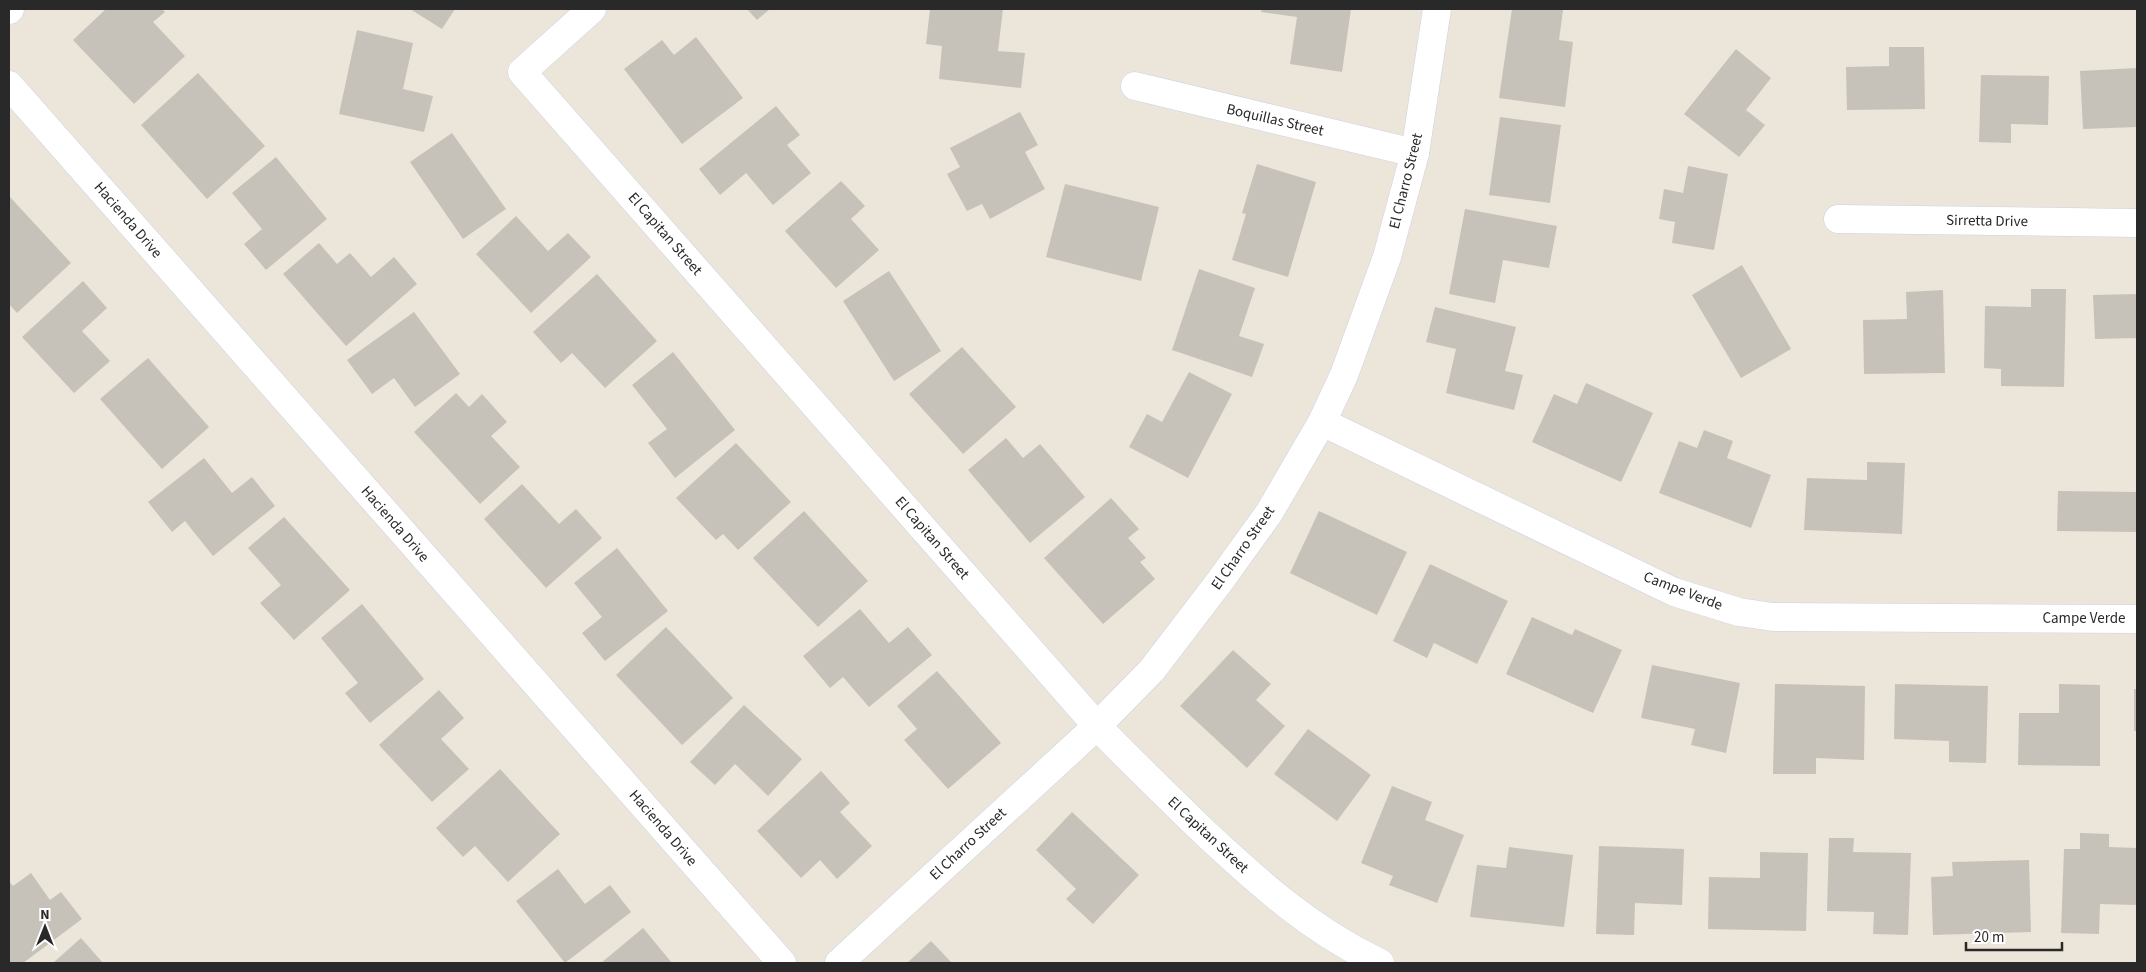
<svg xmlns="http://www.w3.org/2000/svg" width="2146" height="972" viewBox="0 0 2146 972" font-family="'Source Sans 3',sans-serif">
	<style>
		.building { fill: #c7c2b9 }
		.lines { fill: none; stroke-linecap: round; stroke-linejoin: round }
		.minor-casing { stroke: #ced1e3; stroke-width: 29 }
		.minor { stroke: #fff; stroke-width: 28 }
		.labels { text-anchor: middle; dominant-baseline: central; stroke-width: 4; stroke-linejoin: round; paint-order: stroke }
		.street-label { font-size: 15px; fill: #292929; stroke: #fff }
	</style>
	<rect width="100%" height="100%" fill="#ece5d9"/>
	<g class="building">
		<path d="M 106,9 L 162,9 L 165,12 L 153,22 L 185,56 L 134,104 L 73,40 Z"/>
		<path d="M 410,9 L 455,9 L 442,29 Z"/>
		<path d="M 747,9 L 770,9 L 757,20 Z"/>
		<path d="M 930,9 L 1003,9 L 998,51 L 1025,53 L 1021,88 L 939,79 L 942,46 L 926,44 Z"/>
		<path d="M 1262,9 L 1351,9 L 1342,72 L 1290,64 L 1297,17 L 1261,12 Z"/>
		<path d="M 1512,9 L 1563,10 L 1559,40 L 1573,42 L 1565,107 L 1499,98 Z"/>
		<path d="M 357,30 L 413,43 L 403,89 L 433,96 L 424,132 L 339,114 Z"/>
		<path d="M 696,37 L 743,98 L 682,144 L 624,69 L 662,40 L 674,55 Z"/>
		<path d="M 1889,47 L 1924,47 L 1925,109 L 1847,110 L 1846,67 L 1889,66 Z"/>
		<path d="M 1736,49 L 1771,78 L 1746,110 L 1765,125 L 1739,157 L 1684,114 Z"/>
		<path d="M 2137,68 L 2137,127 L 2083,129 L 2080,71 Z"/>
		<path d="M 198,73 L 265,146 L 207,199 L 141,125 Z"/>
		<path d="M 1981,75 L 2049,76 L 2048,125 L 2011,124 L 2011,143 L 1979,142 Z"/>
		<path d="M 776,106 L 800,135 L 787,145 L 811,173 L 773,205 L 746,173 L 720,195 L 699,169 Z"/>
		<path d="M 1020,112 L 1038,145 L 1025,152 L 1045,189 L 990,219 L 982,204 L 967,211 L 947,174 L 960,167 L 950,148 Z"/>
		<path d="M 1500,117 L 1561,125 L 1550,203 L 1489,195 Z"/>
		<path d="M 452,133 L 506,209 L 463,239 L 410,162 Z"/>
		<path d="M 276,157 L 327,219 L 266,270 L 244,244 L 262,229 L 232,193 Z"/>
		<path d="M 1257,164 L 1316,182 L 1288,277 L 1232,260 L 1246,214 L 1242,213 Z"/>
		<path d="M 1688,166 L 1728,174 L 1714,250 L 1672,243 L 1675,222 L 1659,219 L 1664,189 L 1683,193 Z"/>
		<path d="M 841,181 L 865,206 L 851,219 L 879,250 L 836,288 L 785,231 Z"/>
		<path d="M 1065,184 L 1159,207 L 1141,281 L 1046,257 Z"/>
		<path d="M 9,196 L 71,263 L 17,313 L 9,304 Z"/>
		<path d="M 1465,209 L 1557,226 L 1549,268 L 1503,260 L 1495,303 L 1449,294 Z"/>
		<path d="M 516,216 L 548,251 L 568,233 L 591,257 L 531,313 L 476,254 Z"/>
		<path d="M 319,243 L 337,264 L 350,253 L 371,277 L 394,257 L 417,284 L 346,346 L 283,274 Z"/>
		<path d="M 1742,265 L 1791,349 L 1741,378 L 1692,295 Z"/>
		<path d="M 1199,269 L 1255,288 L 1239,336 L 1264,344 L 1252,377 L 1172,350 Z"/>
		<path d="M 889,271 L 941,351 L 894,381 L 843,301 Z"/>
		<path d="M 597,274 L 657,341 L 605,388 L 572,353 L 561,363 L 533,332 Z"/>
		<path d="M 83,281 L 107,308 L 82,331 L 110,361 L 74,393 L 22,337 Z"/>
		<path d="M 2031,289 L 2066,289 L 2064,387 L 2001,386 L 2001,369 L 1984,368 L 1985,306 L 2031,307 Z"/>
		<path d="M 1943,290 L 1945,373 L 1864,374 L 1863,320 L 1907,319 L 1906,292 Z"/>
		<path d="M 2137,294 L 2137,338 L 2095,339 L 2093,295 Z"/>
		<path d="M 1435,307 L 1516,327 L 1505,371 L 1523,375 L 1514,410 L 1446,393 L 1456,349 L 1426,342 Z"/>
		<path d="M 414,312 L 460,374 L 415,407 L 394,378 L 372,394 L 347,360 Z"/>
		<path d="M 962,347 L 1016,407 L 963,454 L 909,394 Z"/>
		<path d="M 673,352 L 735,430 L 675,478 L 648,443 L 667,429 L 632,385 Z"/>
		<path d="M 148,358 L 209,427 L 162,469 L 100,399 Z"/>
		<path d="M 1189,372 L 1232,394 L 1188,478 L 1129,447 L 1147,414 L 1162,422 Z"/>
		<path d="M 1586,383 L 1653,413 L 1621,482 L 1532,442 L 1554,394 L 1577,404 Z"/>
		<path d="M 456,393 L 469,407 L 482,394 L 507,422 L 491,436 L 520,467 L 480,504 L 414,432 Z"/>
		<path d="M 1704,430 L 1733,441 L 1727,458 L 1771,475 L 1751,528 L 1659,493 L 1679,441 L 1697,448 Z"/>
		<path d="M 1006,438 L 1023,458 L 1040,444 L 1085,497 L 1030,543 L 968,470 Z"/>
		<path d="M 736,443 L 791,502 L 738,550 L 723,534 L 716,540 L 676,498 Z"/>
		<path d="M 204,458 L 232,493 L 252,477 L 275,506 L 213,556 L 185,521 L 172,532 L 148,502 Z"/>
		<path d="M 1867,462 L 1905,463 L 1902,534 L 1804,530 L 1807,478 L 1867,480 Z"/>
		<path d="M 522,484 L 559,524 L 576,509 L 602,538 L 546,588 L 484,519 Z"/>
		<path d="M 2058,491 L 2137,492 L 2137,532 L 2057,531 Z"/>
		<path d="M 1111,498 L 1139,529 L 1128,538 L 1146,558 L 1140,562 L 1155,579 L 1103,624 L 1044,558 Z"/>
		<path d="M 804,511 L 868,581 L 818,627 L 753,558 Z"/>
		<path d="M 1319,511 L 1407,552 L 1377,615 L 1290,573 Z"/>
		<path d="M 284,517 L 350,590 L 294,640 L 260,603 L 281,585 L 248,548 Z"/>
		<path d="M 617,548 L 668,611 L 605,661 L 582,633 L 602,617 L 574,583 Z"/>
		<path d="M 1430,564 L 1508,601 L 1477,664 L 1434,643 L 1427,658 L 1393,641 Z"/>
		<path d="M 362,604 L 424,679 L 370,723 L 345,693 L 358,683 L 321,638 Z"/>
		<path d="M 860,609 L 889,643 L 908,627 L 932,655 L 869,707 L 843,677 L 830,688 L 803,656 Z"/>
		<path d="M 1532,617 L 1572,635 L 1575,629 L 1622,650 L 1593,713 L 1506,674 Z"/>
		<path d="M 666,627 L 733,698 L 682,745 L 616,675 Z"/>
		<path d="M 1233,650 L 1271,684 L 1256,700 L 1285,726 L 1247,768 L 1180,706 Z"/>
		<path d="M 1652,665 L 1740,683 L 1726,753 L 1691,745 L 1695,729 L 1641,718 Z"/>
		<path d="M 937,671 L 1001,743 L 948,789 L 904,740 L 917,729 L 897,706 Z"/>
		<path d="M 1775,684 L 1865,686 L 1864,760 L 1816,758 L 1816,774 L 1773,774 Z"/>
		<path d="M 1895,684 L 1988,686 L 1986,763 L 1949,762 L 1949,741 L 1894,739 Z"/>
		<path d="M 2059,684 L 2100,685 L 2100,766 L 2018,765 L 2019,713 L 2059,713 Z"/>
		<rect x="2134" y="689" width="3" height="42"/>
		<path d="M 439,690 L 464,718 L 441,739 L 469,769 L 432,802 L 379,745 Z"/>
		<path d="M 744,705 L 802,759 L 768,796 L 735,764 L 715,785 L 690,762 Z"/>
		<path d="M 1308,729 L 1371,775 L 1337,821 L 1274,774 Z"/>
		<path d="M 500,769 L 560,834 L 508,882 L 475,846 L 463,857 L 436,828 Z"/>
		<path d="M 821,771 L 850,803 L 840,812 L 872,846 L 837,879 L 820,860 L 801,878 L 757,831 Z"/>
		<path d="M 1392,786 L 1432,802 L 1425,820 L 1464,835 L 1437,903 L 1389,885 L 1393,876 L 1361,863 Z"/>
		<path d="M 1072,812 L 1139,875 L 1093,924 L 1066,899 L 1076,889 L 1036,850 Z"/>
		<path d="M 2080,833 L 2109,834 L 2109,847 L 2137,848 L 2137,905 L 2100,904 L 2099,934 L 2061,933 L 2064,849 L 2080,849 Z"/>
		<path d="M 1829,838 L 1854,838 L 1853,852 L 1911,853 L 1908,935 L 1873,934 L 1874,912 L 1827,911 Z"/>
		<path d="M 1599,846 L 1684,849 L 1682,905 L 1635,903 L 1634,935 L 1596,934 Z"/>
		<path d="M 1509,847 L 1573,855 L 1564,927 L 1470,917 L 1477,865 L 1506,868 Z"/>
		<path d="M 1760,852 L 1808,853 L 1806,931 L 1708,929 L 1709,877 L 1760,878 Z"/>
		<path d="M 2029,860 L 2031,932 L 1933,935 L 1931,877 L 1953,876 L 1952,862 Z"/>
		<path d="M 558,869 L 585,904 L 610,885 L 631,912 L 565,963 L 516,901 Z"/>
		<path d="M 31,873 L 50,900 L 61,892 L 82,919 L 23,963 L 9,963 L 9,881 L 13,886 Z"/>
		<path d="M 643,928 L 672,963 L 601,963 Z"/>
		<path d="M 81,938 L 103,963 L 53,963 Z"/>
		<path d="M 931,941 L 952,963 L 907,963 Z"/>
	</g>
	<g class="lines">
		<g class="minor-casing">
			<g id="minor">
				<path d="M 592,9 L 522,72 L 1097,726 C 1132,762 1167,796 1203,831 C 1260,884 1309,929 1380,963"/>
				<path d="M 9,10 L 10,9"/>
				<path d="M 9,85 L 782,963"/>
				<path d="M 1135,86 L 1415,153"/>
				<path d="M 1838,219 L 2137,223"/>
				<path d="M 1322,422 L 1674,592 L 1739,612 L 1773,617 L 2137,619"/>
				<path d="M 839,963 L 1097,726 L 1152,670 L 1220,581 L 1269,513 L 1322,422 L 1344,375 L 1387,257 L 1415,153 L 1437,9"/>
			</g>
		</g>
		<use href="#minor" class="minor"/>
	</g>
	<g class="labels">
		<g class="street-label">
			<text transform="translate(1275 120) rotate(13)">Boquillas Street</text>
			<text transform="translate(1406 181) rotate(-76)">El Charro Street</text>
			<text transform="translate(128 220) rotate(49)">Hacienda Drive</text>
			<text transform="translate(1987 221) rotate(1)">Sirretta Drive</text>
			<text transform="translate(665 234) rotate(49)">El Capitan Street</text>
			<text transform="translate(395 524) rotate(49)">Hacienda Drive</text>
			<text transform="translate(932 538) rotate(49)">El Capitan Street</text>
			<text transform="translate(1243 548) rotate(-55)">El Charro Street</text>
			<text transform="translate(1683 591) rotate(21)">Campe Verde</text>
			<text x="2084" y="618">Campe Verde</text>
			<text transform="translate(663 828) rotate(49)">Hacienda Drive</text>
			<text transform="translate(1208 835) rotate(43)">El Capitan Street</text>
			<text transform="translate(968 844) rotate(-43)">El Charro Street</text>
		</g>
	</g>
	<rect width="2146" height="972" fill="none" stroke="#292929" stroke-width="20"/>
	<g transform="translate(45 927)" stroke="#ffffff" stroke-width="4" paint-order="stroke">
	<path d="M0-4L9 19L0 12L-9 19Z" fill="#292929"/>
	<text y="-8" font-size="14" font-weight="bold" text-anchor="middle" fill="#292929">N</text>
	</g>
	<path d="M1966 942v8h96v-8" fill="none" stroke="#292929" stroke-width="2.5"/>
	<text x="1974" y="942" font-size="15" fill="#292929" stroke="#ffffff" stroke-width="4" paint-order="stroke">20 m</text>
</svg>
